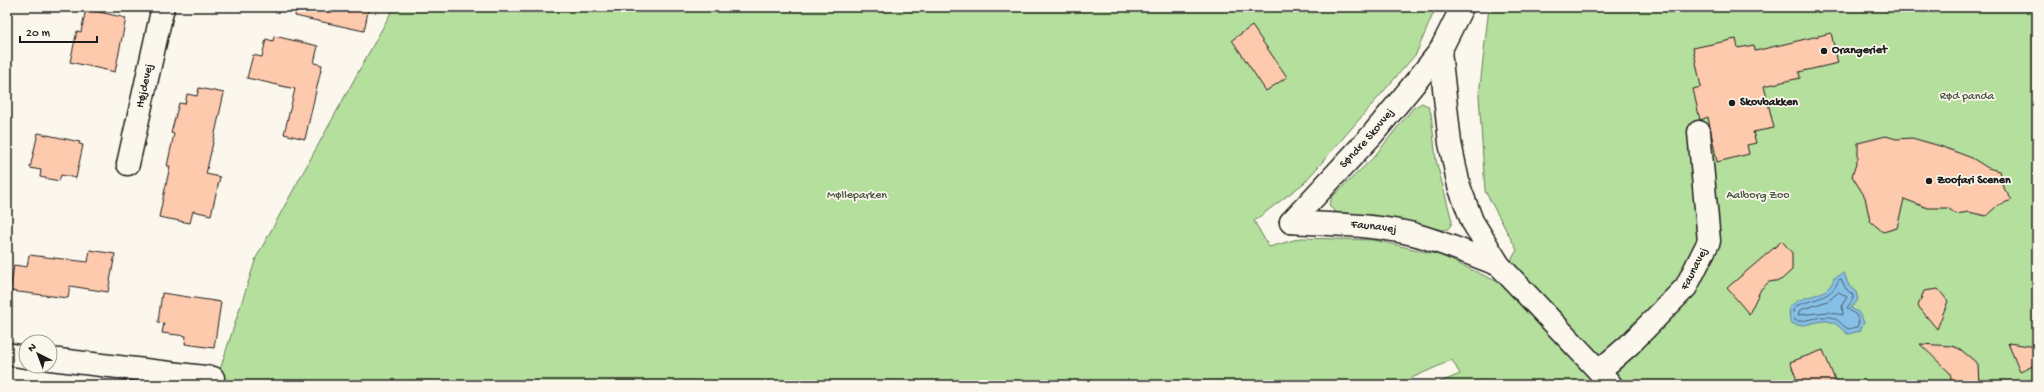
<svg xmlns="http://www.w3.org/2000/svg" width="2044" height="392" viewBox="0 0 2044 392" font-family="'Gochi Hand',sans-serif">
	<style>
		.green { fill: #b4df9d; stroke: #687e5c }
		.water { fill: #87c0e6; stroke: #5c7e95 }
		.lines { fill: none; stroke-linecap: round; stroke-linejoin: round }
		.shore { stroke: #475e6d; stroke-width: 1 }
		.building { fill: #fecaae; stroke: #1c1c1c }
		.minor-casing { stroke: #1c1c1c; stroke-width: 25 }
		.minor { stroke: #fbf7ec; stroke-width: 22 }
		.poi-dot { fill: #1c1c1c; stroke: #fbf7ec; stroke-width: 1.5 }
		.labels { text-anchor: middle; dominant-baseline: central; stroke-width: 3.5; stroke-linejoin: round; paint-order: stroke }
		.poi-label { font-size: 12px; font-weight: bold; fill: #1c1c1c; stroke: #fbf7ec; text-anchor: start }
		.street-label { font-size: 12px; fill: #1c1c1c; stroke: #fbf7ec }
		.park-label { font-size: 12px; fill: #4a5643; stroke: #fbf7ec }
	</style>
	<rect width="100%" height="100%" fill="#fbf7ec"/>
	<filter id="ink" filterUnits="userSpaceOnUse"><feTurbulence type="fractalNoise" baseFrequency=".025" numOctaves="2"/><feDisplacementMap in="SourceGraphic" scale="8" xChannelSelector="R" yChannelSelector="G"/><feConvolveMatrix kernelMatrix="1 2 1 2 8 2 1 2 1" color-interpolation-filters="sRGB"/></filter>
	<g filter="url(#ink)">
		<g class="green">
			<path d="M 394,7 L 1436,7 L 1416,54 L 1304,183 L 1254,221 L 1269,247 L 1301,238 L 1374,240 L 1440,255 L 1498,282 L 1517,250 L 1485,191 L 1479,95 L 1489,7 L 2037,7 L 2037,385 L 1433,385 L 1460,374 L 1452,360 L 1396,385 L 215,385 L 256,258 Z"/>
			<path d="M 1422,103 L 1428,106 L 1431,113 L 1436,160 L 1452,221 C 1451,227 1448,230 1442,230 L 1388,218 L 1335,212 L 1329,205 L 1332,197 L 1373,158 L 1413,108 Z"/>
		</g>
		<path class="water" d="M 1844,273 L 1849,286 L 1856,292 L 1858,300 L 1851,308 L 1858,312 L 1864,322 L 1860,331 L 1848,334 C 1840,329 1837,322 1827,321 C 1815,320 1801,330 1790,322 L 1789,308 C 1802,292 1828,300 1834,278 Z"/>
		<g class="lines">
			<g class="shore">
				<path d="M 1841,279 L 1846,289 L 1853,295 L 1853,299 L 1847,308 L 1856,315 L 1859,321 L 1857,327 L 1848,329 C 1841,325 1839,319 1830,317 C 1819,315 1801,324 1794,320 L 1793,310 L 1796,306 C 1812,299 1832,299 1838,281 Z"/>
				<path d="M 1839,292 L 1847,297 L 1842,305 L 1843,315 L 1828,312 L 1798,315 L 1800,310 L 1828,301 Z"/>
			</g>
		</g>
		<g class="building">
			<path d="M 296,7 L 369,7 L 364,31 L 295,16 Z"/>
			<path d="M 86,9 L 126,18 L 115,72 L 70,62 L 77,31 L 81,32 Z"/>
			<path d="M 1252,26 L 1287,77 L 1266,91 L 1232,40 Z"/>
			<path d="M 1831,33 L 1838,63 L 1799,72 L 1800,78 L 1764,86 L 1774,128 L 1753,132 L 1756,143 L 1747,145 L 1749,154 L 1717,162 L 1708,117 L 1700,120 L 1693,89 L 1701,87 L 1693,48 L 1736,39 L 1738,48 L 1754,45 L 1755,51 Z"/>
			<path d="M 274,36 L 318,46 L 314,63 L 322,65 L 305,139 L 284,134 L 295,89 L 247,78 L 253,55 L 262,57 L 266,39 L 273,41 Z"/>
			<path d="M 199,88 L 224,93 L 206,174 L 220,177 L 211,215 L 193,211 L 190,223 L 159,217 L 170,166 L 167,166 L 174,134 L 171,133 L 179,103 L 185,104 L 187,94 L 197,96 Z"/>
			<path d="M 38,133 L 80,142 L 79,144 L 83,145 L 76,178 L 61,175 L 59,181 L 40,177 L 41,170 L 30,168 Z"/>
			<path d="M 1886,136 L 1896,139 L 1912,138 L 1940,146 L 1972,158 L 1988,168 L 1999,171 L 2003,187 L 2012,200 L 1998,205 L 1986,216 L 1969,212 L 1956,214 L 1948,208 L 1928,208 L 1904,199 L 1897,228 L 1883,232 L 1870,221 L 1865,197 L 1852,176 L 1858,158 L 1858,143 Z"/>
			<path d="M 1782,241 L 1792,253 L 1792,270 L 1781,280 L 1769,282 L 1761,289 L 1749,314 L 1727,288 Z"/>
			<path d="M 90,250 L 115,254 L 108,292 L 70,286 L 68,298 L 10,291 L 14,265 L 27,267 L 29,255 L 88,262 Z"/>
			<path d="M 1938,289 L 1948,301 L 1937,329 L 1918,306 L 1924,291 Z"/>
			<path d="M 162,293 L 221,302 L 214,348 L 185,344 L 186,336 L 162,333 L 164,323 L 158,322 Z"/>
			<path d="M 2008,343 L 2037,347 L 2037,364 L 2020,372 Z"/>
			<path d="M 1920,344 L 1952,346 L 1960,349 L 1978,364 L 1979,385 L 1952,385 L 1950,373 Z"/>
			<path d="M 1823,350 L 1837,385 L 1799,385 L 1790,362 Z"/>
		</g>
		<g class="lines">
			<g class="minor-casing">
				<g id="minor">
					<path d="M 1440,51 L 1450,143 L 1459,186 L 1472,221 L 1499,265 L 1599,371 L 1611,385"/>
					<path id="s1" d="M 128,164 L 163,7"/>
					<path id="s2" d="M 1291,222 L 1372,135 L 1414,84 L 1440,51 L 1462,7"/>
					<path id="s3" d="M 1291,222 C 1332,225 1373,224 1413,234 C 1442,242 1471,254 1499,265"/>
					<path d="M 7,354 L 26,357"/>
					<path d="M 50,359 L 213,378"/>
					<path id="s4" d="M 1599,371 L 1629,345 L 1686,287 L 1709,241 L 1699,132"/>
				</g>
			</g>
			<use href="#minor" class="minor"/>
		</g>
	</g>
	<g class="poi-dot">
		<circle cx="1824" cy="51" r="4"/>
		<circle cx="1732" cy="103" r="4"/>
		<circle cx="1929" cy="181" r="4"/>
	</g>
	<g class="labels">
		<g class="poi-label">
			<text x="1832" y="51">Orangeriet</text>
			<text x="1740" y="103">Skovbakken</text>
			<text x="1937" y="181">Zoofari Scenen</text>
		</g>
		<g class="street-label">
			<text stroke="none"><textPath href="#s1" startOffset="80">Højdevej</textPath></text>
			<text stroke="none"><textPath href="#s2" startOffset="113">Søndre Skovvej</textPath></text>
			<text stroke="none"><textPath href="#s3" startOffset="83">Faunavej</textPath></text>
			<text stroke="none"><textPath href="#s4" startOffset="141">Faunavej</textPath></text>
		</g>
		<g class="park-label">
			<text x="1967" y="97">Rød panda</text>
			<text x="857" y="196">Mølleparken</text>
			<text x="1758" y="196">Aalborg Zoo</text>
		</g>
	</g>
	<rect width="2044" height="392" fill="none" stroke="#fbf7ec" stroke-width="24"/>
	<rect x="12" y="12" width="2020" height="368" fill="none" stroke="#1c1c1c" stroke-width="1.5" filter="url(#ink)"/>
	<g transform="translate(38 354) rotate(318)"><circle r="19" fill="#fbf7ec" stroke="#a29f99"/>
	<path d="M0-3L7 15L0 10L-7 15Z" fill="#1c1c1c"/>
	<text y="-6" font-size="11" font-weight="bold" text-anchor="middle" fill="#1c1c1c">N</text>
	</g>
	<path d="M20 36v6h77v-6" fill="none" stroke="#1c1c1c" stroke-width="2"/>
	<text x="26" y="36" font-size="12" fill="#1c1c1c" stroke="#fbf7ec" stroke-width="3" paint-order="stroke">20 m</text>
</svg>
